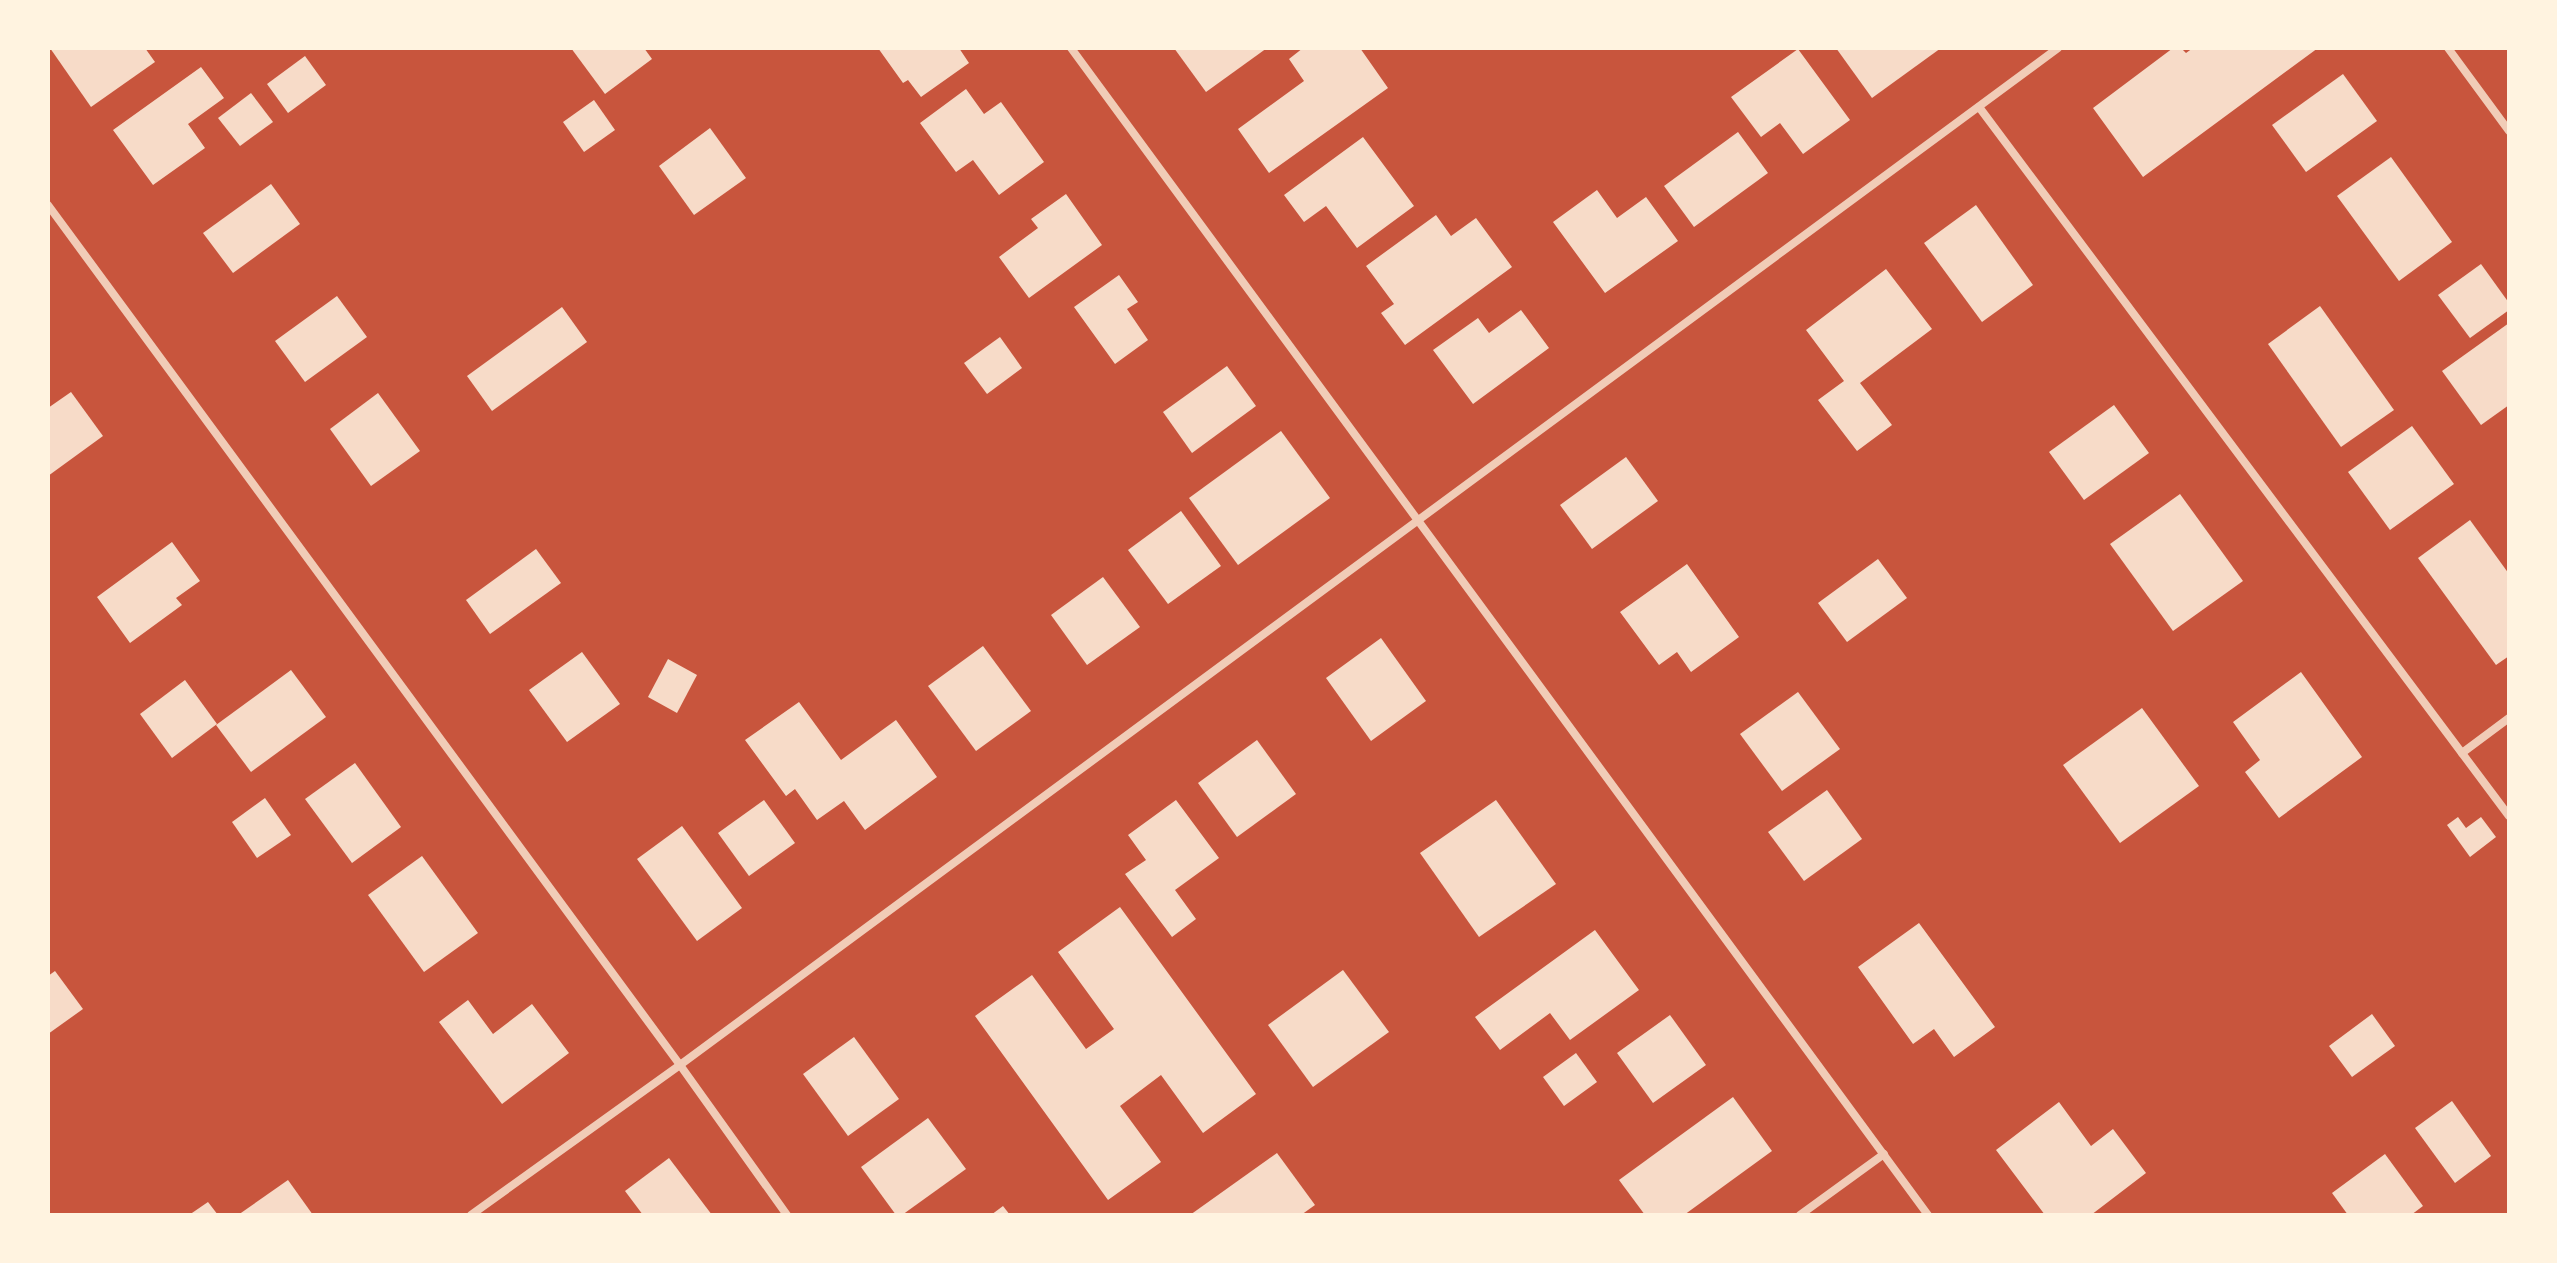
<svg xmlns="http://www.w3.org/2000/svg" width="2557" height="1263" viewBox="0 0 2557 1263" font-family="Barlow,sans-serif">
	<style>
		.building { fill: #f7dbc8 }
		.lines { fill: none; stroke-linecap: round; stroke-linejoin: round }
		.minor { stroke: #f1ccb7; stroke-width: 8 }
	</style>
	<rect width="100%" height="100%" fill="#c8553d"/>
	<g class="building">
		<path d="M 50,48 L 145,48 L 155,62 L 91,107 Z"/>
		<path d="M 571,48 L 644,48 L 652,59 L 605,94 Z"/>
		<path d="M 878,48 L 959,48 L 969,63 L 921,97 L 908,80 L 903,83 Z"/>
		<path d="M 1174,48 L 1267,48 L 1206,92 Z"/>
		<path d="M 1303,48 L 1360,48 L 1388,88 L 1269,173 L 1238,129 L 1304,81 L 1289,59 Z"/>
		<path d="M 1836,48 L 1941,48 L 1872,98 Z"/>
		<path d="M 2173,48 L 2181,48 L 2186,53 L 2193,48 L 2318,48 L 2143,177 L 2093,108 Z"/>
		<path d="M 1798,49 L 1850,120 L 1803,154 L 1780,123 L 1761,137 L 1731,97 Z"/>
		<path d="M 305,56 L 326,85 L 288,113 L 267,84 Z"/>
		<path d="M 201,67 L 224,98 L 188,124 L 205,148 L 153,185 L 113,130 Z"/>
		<path d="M 2343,74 L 2377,121 L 2306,172 L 2272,125 Z"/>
		<path d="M 966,89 L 984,114 L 1001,102 L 1044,162 L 999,195 L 973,160 L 956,172 L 920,123 Z"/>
		<path d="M 251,93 L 273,122 L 240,146 L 218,118 Z"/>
		<path d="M 594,100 L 615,130 L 584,152 L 563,122 Z"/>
		<path d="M 710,128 L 746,178 L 694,215 L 659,166 Z"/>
		<path d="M 1738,132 L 1768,173 L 1694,227 L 1664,186 Z"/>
		<path d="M 1363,137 L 1414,206 L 1357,248 L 1326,206 L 1304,222 L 1284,195 Z"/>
		<path d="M 2391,157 L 2452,242 L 2399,281 L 2337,196 Z"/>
		<path d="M 271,184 L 300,224 L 233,273 L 203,233 Z"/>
		<path d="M 1597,190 L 1617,218 L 1646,197 L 1678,241 L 1605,293 L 1553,222 Z"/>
		<path d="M 1066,194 L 1102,245 L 1029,298 L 999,257 L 1038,228 L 1031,219 Z"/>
		<path d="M 1976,205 L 2033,285 L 1982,322 L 1924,243 Z"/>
		<path d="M 1436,215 L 1451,236 L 1476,218 L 1512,267 L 1405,345 L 1381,313 L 1394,304 L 1366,266 Z"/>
		<path d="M 2481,264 L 2509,303 L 2509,310 L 2470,338 L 2438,295 Z"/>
		<path d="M 1886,269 L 1932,329 L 1860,383 L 1892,425 L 1857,451 L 1818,400 L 1844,381 L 1806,330 Z"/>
		<path d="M 1119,275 L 1138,302 L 1127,309 L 1148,340 L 1115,364 L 1074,307 Z"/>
		<path d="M 337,296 L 367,337 L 305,382 L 275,341 Z"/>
		<path d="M 2320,306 L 2394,410 L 2341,447 L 2268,344 Z"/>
		<path d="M 562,307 L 587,342 L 492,411 L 467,376 Z"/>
		<path d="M 1521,310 L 1549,348 L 1473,404 L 1433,350 L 1478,318 L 1489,333 Z"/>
		<path d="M 2509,323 L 2509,405 L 2481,425 L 2442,371 Z"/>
		<path d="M 1000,337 L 1022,368 L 987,394 L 964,363 Z"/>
		<path d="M 1227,366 L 1256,406 L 1192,453 L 1163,412 Z"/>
		<path d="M 71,392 L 103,436 L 48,476 L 48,408 Z"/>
		<path d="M 378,393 L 420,451 L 371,486 L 330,429 Z"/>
		<path d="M 2114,405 L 2149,453 L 2084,500 L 2049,452 Z"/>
		<path d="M 2412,426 L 2454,484 L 2390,530 L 2348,472 Z"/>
		<path d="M 1281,431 L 1330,498 L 1238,565 L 1189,498 Z"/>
		<path d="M 1626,457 L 1658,501 L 1592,549 L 1560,505 Z"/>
		<path d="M 2180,494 L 2243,581 L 2173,631 L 2110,544 Z"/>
		<path d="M 1181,511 L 1221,566 L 1168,604 L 1128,550 Z"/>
		<path d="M 2470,520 L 2509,574 L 2509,656 L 2496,665 L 2418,558 Z"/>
		<path d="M 172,542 L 200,581 L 176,598 L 182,605 L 130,643 L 97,597 Z"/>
		<path d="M 536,549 L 561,583 L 490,634 L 466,600 Z"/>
		<path d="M 1878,559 L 1907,598 L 1847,642 L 1818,603 Z"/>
		<path d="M 1687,564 L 1739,637 L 1691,672 L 1677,652 L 1659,665 L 1620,612 Z"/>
		<path d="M 1103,577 L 1140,627 L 1087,665 L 1051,615 Z"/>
		<path d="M 1381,638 L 1426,701 L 1371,741 L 1326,678 Z"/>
		<path d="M 983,646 L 1031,711 L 976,751 L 928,686 Z"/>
		<path d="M 582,652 L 620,704 L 567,742 L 529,690 Z"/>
		<path d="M 668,659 L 697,675 L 677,713 L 648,697 Z"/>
		<path d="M 291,670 L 326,717 L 251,772 L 216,725 Z"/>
		<path d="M 2301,672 L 2362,757 L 2279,818 L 2245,772 L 2260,760 L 2233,722 Z"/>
		<path d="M 185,680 L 217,724 L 172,758 L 140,714 Z"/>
		<path d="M 1798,692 L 1840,749 L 1782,791 L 1740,734 Z"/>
		<path d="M 799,702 L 841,760 L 896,720 L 937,777 L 865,830 L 844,801 L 817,820 L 795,789 L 786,796 L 745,740 Z"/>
		<path d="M 2142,708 L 2199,786 L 2120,843 L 2063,765 Z"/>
		<path d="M 1257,740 L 1296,794 L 1237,837 L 1198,783 Z"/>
		<path d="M 355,763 L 401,827 L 352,863 L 305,799 Z"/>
		<path d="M 1827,790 L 1862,839 L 1804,881 L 1768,832 Z"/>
		<path d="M 265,798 L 291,835 L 257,858 L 232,822 Z"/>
		<path d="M 764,800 L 795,843 L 749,876 L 718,833 Z"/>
		<path d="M 1176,800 L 1219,858 L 1175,890 L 1196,919 L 1172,937 L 1125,874 L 1146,860 L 1128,835 Z"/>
		<path d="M 1496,800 L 1556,884 L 1479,937 L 1420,853 Z"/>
		<path d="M 2458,817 L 2466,828 L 2481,817 L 2496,837 L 2470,857 L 2447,825 Z"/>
		<path d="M 682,826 L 742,908 L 697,941 L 637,859 Z"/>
		<path d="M 422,856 L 478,933 L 424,972 L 368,895 Z"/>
		<path d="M 1120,907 L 1256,1094 L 1203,1133 L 1161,1075 L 1120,1106 L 1161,1162 L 1108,1200 L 975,1016 L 1032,975 L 1086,1049 L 1114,1029 L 1058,952 Z"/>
		<path d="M 1919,923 L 1995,1027 L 1954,1057 L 1934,1029 L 1913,1044 L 1858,967 Z"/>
		<path d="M 1595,930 L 1639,990 L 1570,1040 L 1550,1013 L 1500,1050 L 1475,1017 Z"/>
		<path d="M 1343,970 L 1389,1032 L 1313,1087 L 1268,1025 Z"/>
		<path d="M 55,971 L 83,1009 L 48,1034 L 48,976 Z"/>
		<path d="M 468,1000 L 493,1034 L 532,1004 L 569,1053 L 502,1104 L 439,1022 Z"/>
		<path d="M 2372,1014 L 2395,1046 L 2352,1077 L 2329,1046 Z"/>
		<path d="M 1670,1015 L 1706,1065 L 1653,1103 L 1617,1053 Z"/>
		<path d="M 854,1037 L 899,1099 L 848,1136 L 803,1074 Z"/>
		<path d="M 1576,1053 L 1597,1082 L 1564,1106 L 1543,1077 Z"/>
		<path d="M 1733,1097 L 1772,1151 L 1684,1215 L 1645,1215 L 1619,1180 Z"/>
		<path d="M 2452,1101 L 2491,1156 L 2455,1183 L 2415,1128 Z"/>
		<path d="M 2059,1102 L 2091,1146 L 2113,1129 L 2146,1173 L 2091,1215 L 2045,1215 L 1996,1150 Z"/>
		<path d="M 928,1118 L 966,1169 L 902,1215 L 896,1215 L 861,1167 Z"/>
		<path d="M 1277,1153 L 1315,1205 L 1301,1215 L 1190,1215 Z"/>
		<path d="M 2385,1154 L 2423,1206 L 2411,1215 L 2348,1215 L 2332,1193 Z"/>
		<path d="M 669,1158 L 712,1215 L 643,1215 L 625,1191 Z"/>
		<path d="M 288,1180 L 313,1215 L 238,1215 Z"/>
		<path d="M 208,1202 L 218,1215 L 189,1215 Z"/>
		<path d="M 1003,1206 L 1010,1215 L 991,1215 Z"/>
	</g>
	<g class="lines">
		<g class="minor">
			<path d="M 1071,48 L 1928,1215"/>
			<path d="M 2448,48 L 2509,131"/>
			<path d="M 1979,107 L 2509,816"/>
			<path d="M 48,205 L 680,1065 L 787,1215"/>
			<path d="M 2462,753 L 2509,718"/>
			<path d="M 471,1215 L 680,1065 L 2058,48"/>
			<path d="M 1800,1215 L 1884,1154"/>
		</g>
	</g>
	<rect width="2557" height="1263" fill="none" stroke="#fff3e0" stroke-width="100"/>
</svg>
